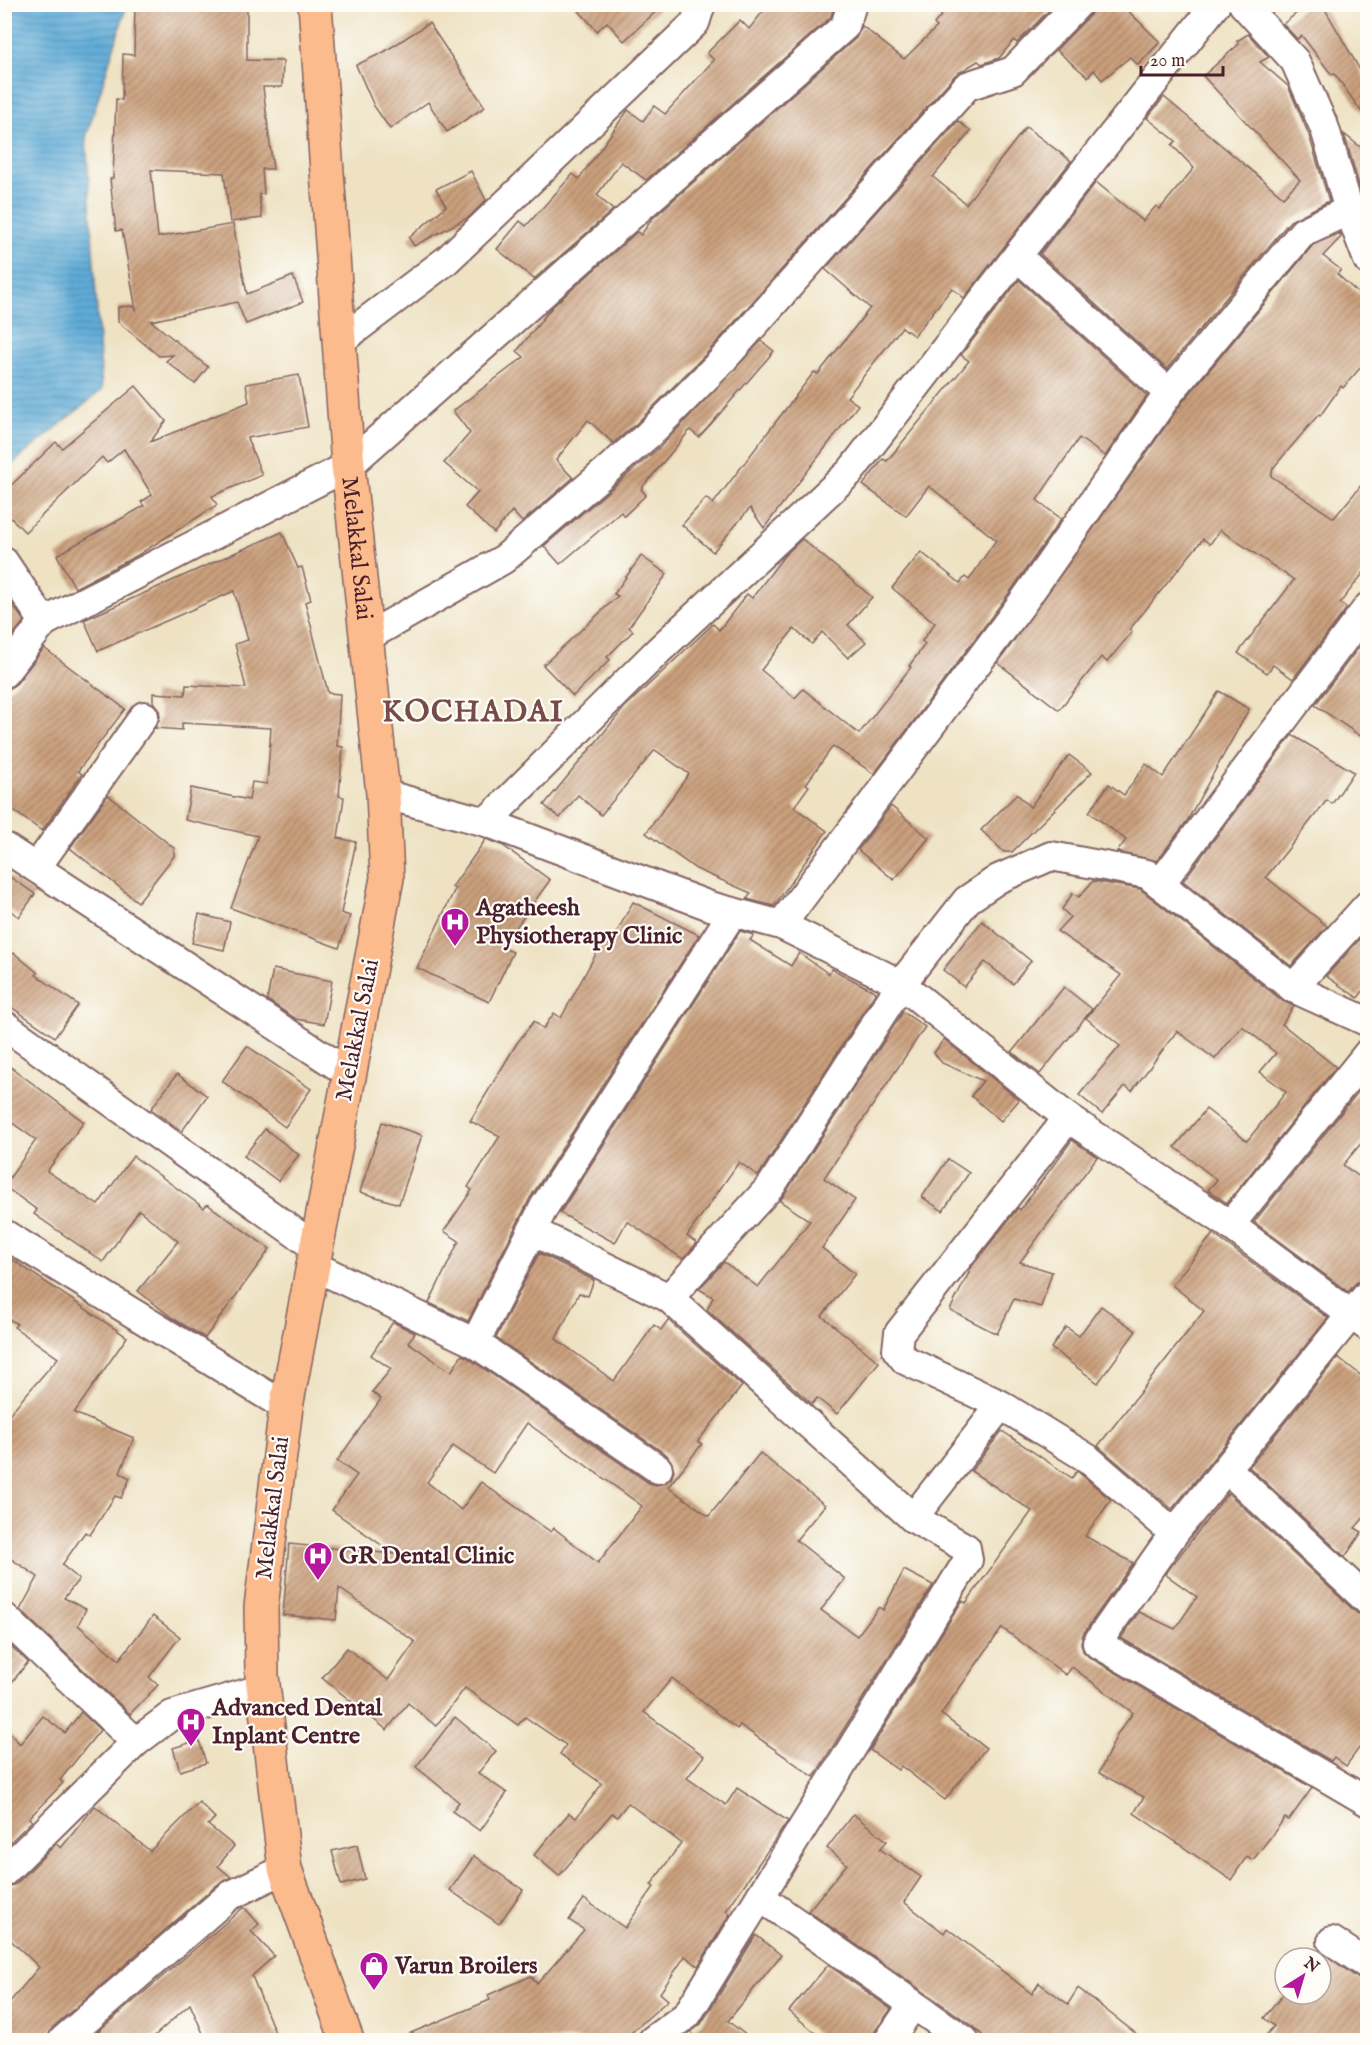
<svg xmlns="http://www.w3.org/2000/svg" width="1372" height="2045" viewBox="0 0 1372 2045" font-family="'IM FELL English',serif">
	<style>
		.water { fill: url(#water-rules); stroke: #546682; stroke-width: 1.5 }
		.building { fill: url(#building-hatch); fill-rule: evenodd }
		.lines { fill: none; stroke-linecap: round; stroke-linejoin: round }
		.street-casing { stroke: #836360; stroke-width: 32 }
		.primary-casing { stroke: #836360; stroke-width: 36 }
		.street { stroke: #fff; stroke-width: 28 }
		.primary { stroke: #fbbb8d; stroke-width: 33 }
		.labels { text-anchor: middle; dominant-baseline: central; stroke-width: 4.5; stroke-linejoin: round; paint-order: stroke }
		.street-label { font-size: 24px; fill: #4a1f2b; stroke: #fdfcf7 }
		.poi-label { font-size: 24px; font-weight: bold; fill: #4a1f2b; stroke: #fdfcf7; text-anchor: start }
		.district-label { font-size: 30px; font-weight: bold; letter-spacing: 1.5px; fill: #774c48; stroke: #fdfcf7 }
	</style>
	<defs>
		<pattern id="water-rules" width="6" height="5" patternUnits="userSpaceOnUse" patternTransform="scale(1.5)"><rect width="6" height="5" fill="#5facd8"/><path d="M0 2.5h6" fill="none" stroke="#508baf"/></pattern>
		<pattern id="building-hatch" width="6" height="6" patternUnits="userSpaceOnUse" patternTransform="scale(1.5)"><rect width="6" height="6" fill="#caa07d"/><path d="M-1 1l2-2M0 6l6-6M5 7l2-2" fill="none" stroke="#a68267"/></pattern>
	</defs>
	<rect width="100%" height="100%" fill="#fdfcf7"/>
	<filter id="ink" filterUnits="userSpaceOnUse"><feTurbulence type="fractalNoise" baseFrequency=".0167" numOctaves="2"/><feDisplacementMap in="SourceGraphic" scale="12" xChannelSelector="R" yChannelSelector="G"/><feConvolveMatrix kernelMatrix="1 2 1 2 8 2 1 2 1" color-interpolation-filters="sRGB"/></filter>
	<filter id="wash" filterUnits="userSpaceOnUse"><feTurbulence type="fractalNoise" baseFrequency=".008" numOctaves="4" result="noise"/><feDisplacementMap in="SourceGraphic" scale="24" xChannelSelector="R" yChannelSelector="G"/><feGaussianBlur stdDeviation="1.35" result="paint"/><feColorMatrix in="noise" values="0 0 0 0 0 0 0 0 0 0 0 0 0 0 0 0 0 1.4 0 .05"/><feComposite in="paint" operator="in"/></filter>
	<g filter="url(#wash)">
		<rect width="100%" height="100%" fill="#eee2c3"/>
		<path class="water" d="M 5,4 L 127,5 L 86,137 L 102,390 L 5,470 Z"/>
		<g id="blocks">
			<g class="building">
				<path d="M 135,4 L 247,4 L 247,60 L 283,61 L 282,87 L 263,87 L 273,169 L 262,169 L 264,194 L 259,194 L 262,218 L 230,222 L 224,173 L 151,170 L 158,237 L 233,224 L 247,294 L 293,276 L 303,302 L 246,324 L 237,302 L 151,321 L 208,367 L 195,384 L 166,361 L 173,355 L 159,356 L 118,322 L 118,307 L 132,306 L 136,310 L 122,230 L 116,231 L 110,179 L 113,178 L 116,99 L 122,100 L 123,54 L 134,55 Z"/>
				<path d="M 573,4 L 664,4 L 624,41 L 607,22 L 597,31 Z"/>
				<path d="M 769,4 L 834,6 L 831,17 L 646,180 L 621,162 L 597,195 L 613,210 L 534,279 L 497,249 L 520,221 L 526,226 L 573,174 L 579,179 L 628,110 L 643,121 L 654,106 L 665,114 L 714,60 L 707,53 L 740,20 L 749,29 Z"/>
				<path d="M 951,4 L 1055,4 L 1017,43 L 1014,40 L 999,58 L 982,64 L 978,61 L 955,75 L 707,353 L 637,423 L 613,443 L 588,420 L 556,460 L 573,478 L 522,522 L 512,511 L 494,533 L 465,507 L 478,492 L 444,463 L 470,433 L 453,411 L 524,357 L 517,351 L 553,306 L 637,232 L 641,235 L 652,219 L 856,38 L 862,26 L 904,59 L 937,27 L 934,24 Z"/>
				<path d="M 1094,4 L 1121,4 L 1160,42 L 1138,65 L 1130,57 L 1102,80 L 1094,70 L 1088,77 L 1056,50 L 1090,15 Z"/>
				<path d="M 1308,4 L 1322,4 L 1368,84 L 1368,121 L 1334,73 L 1332,75 L 1302,36 L 1297,39 L 1283,24 Z"/>
				<path d="M 429,23 L 485,107 L 447,132 L 428,102 L 390,129 L 374,106 L 356,65 L 384,52 Z"/>
				<path d="M 1248,34 L 1269,57 L 1260,62 L 1288,86 L 1309,135 L 1329,201 L 1290,221 L 1167,369 L 1040,254 L 1096,182 L 1143,221 L 1156,206 L 1160,209 L 1194,168 L 1172,145 L 1176,141 L 1147,118 L 1164,97 L 1283,197 L 1300,180 L 1203,76 L 1239,44 L 1237,41 Z"/>
				<path d="M 958,121 L 971,131 L 933,177 L 966,204 L 1026,127 L 1071,161 L 964,298 L 952,288 L 914,336 L 902,327 L 847,397 L 858,405 L 764,528 L 750,508 L 713,552 L 682,525 L 706,498 L 713,504 L 814,372 L 818,374 L 870,308 L 825,269 Z"/>
				<path d="M 1344,134 L 1368,153 L 1367,210 L 1365,205 Z"/>
				<path d="M 471,171 L 486,200 L 469,217 L 414,246 L 409,238 L 446,206 L 436,189 Z"/>
				<path d="M 1340,233 L 1341,237 L 1323,256 L 1341,270 L 1337,274 L 1368,302 L 1368,359 L 1343,388 L 1341,386 L 1320,416 L 1319,414 L 1273,468 L 1271,476 L 1334,518 L 1368,477 L 1368,567 L 1340,603 L 1347,608 L 1293,679 L 1273,665 L 1267,673 L 1238,653 L 1294,580 L 1220,530 L 1210,544 L 1203,539 L 1129,630 L 1132,632 L 1107,662 L 1101,657 L 1059,710 L 998,663 L 1182,403 L 1313,245 Z"/>
				<path d="M 1019,280 L 1147,396 L 1105,456 L 1079,438 L 1037,500 L 1061,519 L 1010,592 L 874,774 L 833,746 L 806,784 L 809,786 L 794,807 L 827,831 L 774,906 L 747,899 L 751,893 L 696,869 L 646,833 L 689,774 L 655,750 L 601,815 L 578,795 L 560,818 L 544,805 L 624,708 L 713,624 L 719,630 L 747,594 L 752,598 L 784,556 L 802,539 L 872,597 L 848,625 L 866,642 L 848,658 L 822,632 L 812,644 L 794,629 L 761,670 L 795,698 L 803,689 L 859,734 L 911,667 L 909,666 L 925,644 L 922,641 L 935,623 L 892,588 L 921,552 L 960,583 L 965,577 L 969,580 L 996,540 L 929,486 L 906,516 L 863,485 L 883,459 L 887,461 L 969,361 L 961,355 Z"/>
				<path d="M 761,341 L 774,351 L 711,424 L 699,437 L 690,430 L 641,489 L 646,495 L 624,516 L 621,512 L 560,564 L 544,546 L 660,447 Z"/>
				<path d="M 299,375 L 308,427 L 247,438 L 262,475 L 212,496 L 217,505 L 138,555 L 75,588 L 57,555 L 144,506 L 141,502 L 152,495 L 124,449 L 107,463 L 102,457 L 25,532 L 4,511 L 4,492 L 56,442 L 62,448 L 136,386 L 166,421 L 150,442 L 249,402 L 246,384 Z"/>
				<path d="M 282,532 L 298,568 L 302,567 L 311,600 L 305,602 L 328,693 L 340,694 L 337,746 L 343,747 L 339,796 L 344,797 L 338,838 L 356,842 L 341,913 L 350,916 L 339,948 L 231,908 L 258,836 L 185,820 L 191,788 L 249,800 L 252,782 L 267,784 L 271,728 L 182,723 L 182,730 L 155,728 L 160,717 L 159,709 L 153,702 L 153,693 L 185,695 L 186,685 L 246,688 L 235,644 L 248,640 L 234,591 L 98,651 L 84,620 Z"/>
				<path d="M 641,556 L 667,574 L 629,627 L 633,631 L 607,657 L 610,660 L 573,696 L 543,665 L 618,596 L 614,594 Z"/>
				<path d="M 4,593 L 24,621 L 4,646 Z"/>
				<path d="M 1368,635 L 1368,741 L 1315,705 Z"/>
				<path d="M 44,648 L 125,709 L 78,771 L 82,774 L 42,831 L 4,804 L 4,693 L 17,683 Z"/>
				<path d="M 1219,691 L 1249,709 L 1187,821 L 1157,861 L 1117,852 L 1126,840 L 1089,812 L 1109,784 L 1124,795 L 1146,764 L 1163,777 Z"/>
				<path d="M 1292,735 L 1354,772 L 1332,804 L 1327,800 L 1266,877 L 1327,926 L 1291,966 L 1183,881 Z"/>
				<path d="M 1069,755 L 1092,772 L 1012,852 L 1004,852 L 981,830 L 1017,794 L 1030,807 Z"/>
				<path d="M 108,795 L 174,848 L 174,856 L 138,902 L 70,848 Z"/>
				<path d="M 891,806 L 929,838 L 894,880 L 858,850 Z"/>
				<path d="M 486,839 L 502,845 L 550,880 L 502,947 L 513,952 L 489,1002 L 417,968 L 455,889 L 452,887 Z"/>
				<path d="M 4,873 L 35,894 L 19,917 L 4,906 Z"/>
				<path d="M 1093,881 L 1140,889 L 1283,1001 L 1294,1006 L 1282,1024 L 1336,1067 L 1227,1203 L 1208,1190 L 1217,1180 L 1175,1147 L 1206,1109 L 1247,1141 L 1286,1092 L 1260,1072 L 1276,1053 L 1242,1026 L 1215,1059 L 1177,1031 L 1132,1091 L 1125,1086 L 1102,1114 L 1079,1095 L 1120,1046 L 1086,1018 L 1121,975 L 1057,931 L 1070,917 L 1062,909 L 1073,893 L 1079,897 Z"/>
				<path d="M 633,902 L 699,935 L 530,1198 L 468,1321 L 429,1303 L 459,1241 L 444,1231 L 472,1190 L 468,1187 L 500,1136 L 470,1121 L 517,1043 L 534,1021 L 543,1029 L 554,1013 L 561,1018 L 603,941 L 610,945 Z"/>
				<path d="M 199,914 L 230,922 L 224,950 L 192,943 Z"/>
				<path d="M 982,921 L 1031,961 L 1013,984 L 985,962 L 964,987 L 943,970 Z"/>
				<path d="M 1368,930 L 1368,984 L 1358,998 L 1326,976 Z"/>
				<path d="M 740,931 L 754,935 L 750,940 L 791,966 L 799,953 L 829,974 L 832,969 L 876,992 L 758,1176 L 739,1162 L 687,1236 L 697,1243 L 683,1259 L 627,1221 L 615,1243 L 560,1213 Z"/>
				<path d="M 14,953 L 38,973 L 36,975 L 78,1005 L 55,1037 L 4,1002 L 4,964 Z"/>
				<path d="M 273,969 L 332,981 L 324,1024 L 296,1019 L 267,1000 Z"/>
				<path d="M 1064,987 L 1092,1009 L 1040,1074 L 1012,1052 Z"/>
				<path d="M 903,1012 L 925,1027 L 824,1178 L 855,1200 L 822,1248 L 855,1274 L 822,1316 L 879,1362 L 837,1414 L 817,1398 L 812,1404 L 707,1310 L 713,1297 L 699,1289 L 724,1262 L 758,1287 L 810,1221 L 780,1201 Z"/>
				<path d="M 944,1039 L 1019,1100 L 1001,1121 L 971,1096 L 983,1081 L 942,1063 L 934,1053 Z"/>
				<path d="M 247,1046 L 311,1089 L 285,1127 L 222,1081 Z"/>
				<path d="M 4,1062 L 84,1122 L 47,1171 L 98,1205 L 133,1156 L 204,1208 L 207,1204 L 270,1249 L 205,1338 L 171,1317 L 138,1291 L 178,1241 L 139,1210 L 103,1262 L 34,1214 L 37,1210 L 4,1186 L 36,1140 L 4,1117 Z"/>
				<path d="M 177,1074 L 207,1096 L 182,1131 L 151,1109 Z"/>
				<path d="M 1362,1087 L 1368,1092 L 1368,1135 L 1343,1165 L 1368,1183 L 1368,1278 L 1356,1283 L 1348,1292 L 1254,1222 Z"/>
				<path d="M 382,1122 L 422,1135 L 399,1204 L 360,1192 Z"/>
				<path d="M 265,1129 L 299,1155 L 278,1181 L 244,1156 Z"/>
				<path d="M 1072,1140 L 1097,1157 L 1020,1262 L 1052,1272 L 1041,1307 L 1014,1299 L 997,1334 L 950,1310 L 973,1265 L 1018,1208 L 1020,1210 Z"/>
				<path d="M 948,1159 L 969,1173 L 943,1211 L 922,1197 Z"/>
				<path d="M 1213,1234 L 1328,1318 L 1172,1509 L 1098,1446 L 1204,1311 L 1172,1285 Z"/>
				<path d="M 539,1253 L 594,1280 L 588,1296 L 579,1293 L 556,1339 L 614,1381 L 654,1325 L 661,1330 L 668,1320 L 742,1386 L 698,1441 L 702,1444 L 668,1487 L 709,1516 L 760,1453 L 825,1505 L 796,1540 L 845,1579 L 821,1610 L 857,1636 L 879,1607 L 883,1610 L 904,1570 L 933,1585 L 814,1777 L 740,1725 L 737,1729 L 672,1678 L 644,1712 L 704,1756 L 687,1778 L 726,1805 L 737,1788 L 788,1821 L 726,1911 L 730,1914 L 698,1966 L 685,1956 L 660,1993 L 668,2000 L 623,2040 L 394,2040 L 490,2000 L 488,1995 L 531,1976 L 537,1984 L 584,1930 L 569,1920 L 584,1899 L 625,1928 L 654,1887 L 651,1885 L 681,1843 L 628,1803 L 617,1817 L 612,1813 L 559,1876 L 534,1855 L 569,1813 L 576,1818 L 602,1784 L 560,1754 L 566,1745 L 525,1717 L 518,1725 L 465,1688 L 436,1726 L 408,1703 L 387,1730 L 322,1678 L 347,1648 L 388,1680 L 415,1642 L 339,1588 L 336,1620 L 283,1615 L 289,1544 L 394,1554 L 332,1510 L 357,1475 L 337,1461 L 381,1399 L 372,1392 L 391,1369 L 371,1355 L 393,1322 L 415,1333 L 408,1342 L 451,1372 L 462,1355 L 467,1357 L 649,1483 L 657,1485 L 671,1479 L 674,1470 L 667,1455 L 496,1338 ZM 527,1423 L 642,1506 L 598,1563 L 554,1528 L 551,1532 L 481,1482 L 461,1510 L 427,1482 L 453,1446 L 493,1473 Z"/>
				<path d="M 4,1254 L 127,1337 L 74,1413 L 134,1438 L 120,1473 L 130,1478 L 121,1498 L 115,1496 L 90,1535 L 85,1532 L 62,1565 L 79,1579 L 64,1598 L 86,1609 L 78,1625 L 119,1660 L 153,1616 L 180,1637 L 149,1677 L 158,1685 L 130,1714 L 20,1610 L 38,1577 L 4,1554 L 4,1420 L 58,1358 L 14,1327 L 17,1324 L 4,1316 Z"/>
				<path d="M 1101,1306 L 1136,1331 L 1098,1383 L 1051,1348 L 1066,1327 L 1079,1336 Z"/>
				<path d="M 1338,1357 L 1368,1381 L 1368,1513 L 1355,1528 L 1362,1532 L 1345,1557 L 1249,1467 Z"/>
				<path d="M 1002,1431 L 1072,1478 L 1077,1471 L 1111,1500 L 1085,1536 L 1133,1563 L 1083,1634 L 1081,1643 L 1083,1651 L 1089,1657 L 1312,1788 L 1289,1820 L 1285,1818 L 1253,1860 L 1247,1856 L 1231,1880 L 1134,1813 L 1144,1797 L 1099,1773 L 1118,1733 L 1133,1713 L 1072,1667 L 1066,1675 L 1002,1628 L 941,1714 L 986,1748 L 945,1800 L 901,1766 L 898,1770 L 870,1750 L 962,1601 L 966,1603 L 1032,1511 L 971,1471 Z"/>
				<path d="M 1228,1493 L 1357,1613 L 1368,1617 L 1368,1736 L 1346,1766 L 1334,1757 L 1331,1761 L 1121,1638 L 1139,1612 L 1175,1629 L 1197,1597 L 1165,1574 Z"/>
				<path d="M 4,1640 L 28,1662 L 4,1692 Z"/>
				<path d="M 81,1712 L 100,1730 L 60,1780 L 63,1783 L 29,1818 L 32,1821 L 4,1848 L 4,1727 L 20,1744 L 43,1716 L 65,1733 Z"/>
				<path d="M 455,1717 L 496,1751 L 478,1773 L 507,1793 L 480,1831 L 452,1811 L 459,1802 L 416,1767 Z"/>
				<path d="M 199,1740 L 206,1763 L 180,1771 L 173,1748 Z"/>
				<path d="M 199,1802 L 215,1818 L 208,1825 L 234,1846 L 218,1866 L 231,1877 L 218,1884 L 52,2028 L 47,2040 L 4,2040 L 4,2009 L 39,1967 L 4,1934 L 4,1888 L 16,1884 L 56,1844 L 61,1848 L 95,1806 L 150,1851 Z"/>
				<path d="M 853,1814 L 887,1841 L 880,1849 L 921,1877 L 904,1902 L 944,1933 L 947,1928 L 1032,1994 L 1039,1983 L 1068,2004 L 1078,1988 L 1144,2040 L 987,2040 L 973,2026 L 808,1911 L 847,1864 L 827,1848 Z"/>
				<path d="M 357,1845 L 365,1879 L 341,1885 L 332,1851 Z"/>
				<path d="M 474,1856 L 523,1890 L 499,1924 L 450,1890 Z"/>
				<path d="M 244,1907 L 259,1924 L 251,1931 L 274,1956 L 252,1976 L 278,2040 L 206,2040 L 190,2004 L 150,2040 L 88,2040 Z"/>
				<path d="M 756,1935 L 781,1955 L 728,2021 L 752,2040 L 700,2040 L 691,2032 L 701,2024 Z"/>
				<path d="M 1319,1950 L 1359,1979 L 1368,1981 L 1368,2040 L 1262,2040 L 1274,2026 L 1264,2018 L 1285,1992 L 1285,1994 L 1321,1994 L 1321,1958 L 1312,1958 Z"/>
				<path d="M 828,1965 L 891,2009 L 875,2031 L 873,2040 L 824,2040 L 789,2011 Z"/>
			</g>
		</g>
	</g>
	<g filter="url(#ink)">
		<use href="#blocks" fill-opacity="0" stroke="#836360" stroke-width="1.5"/>
		<g class="lines">
			<g class="street-casing">
				<g id="street">
					<path d="M 1243,4 L 1295,61 L 1325,129 L 1349,210"/>
					<path d="M 340,341 L 447,260 L 695,23 L 701,4"/>
					<path d="M 1169,393 L 1017,256 L 1216,4"/>
					<path d="M 4,562 L 44,622 L 348,466 L 845,26 L 852,4"/>
					<path d="M 367,637 L 504,559 L 648,435 L 719,364 L 967,86 L 1013,71 L 1078,4"/>
					<path d="M 4,673 L 44,622"/>
					<path d="M 383,794 L 486,822 L 710,906 L 781,925 L 901,984 L 967,900 L 998,879 L 1051,856 L 1147,874 L 1293,988 L 1368,1022"/>
					<path d="M 486,822 L 658,651 L 850,472 L 1017,256"/>
					<path d="M 4,847 L 350,1074"/>
					<path d="M 36,868 L 144,716"/>
					<path d="M 1160,884 L 1368,607"/>
					<path d="M 781,925 L 1023,602 L 1169,393 L 1303,232 L 1349,210 L 1368,260"/>
					<path d="M 1293,988 L 1368,905"/>
					<path d="M 4,1025 L 315,1247"/>
					<path d="M 1368,1053 L 1230,1225 L 1368,1327"/>
					<path d="M 532,1231 L 669,1298 L 913,1518"/>
					<path d="M 4,1234 L 286,1407"/>
					<path d="M 312,1265 L 475,1343 L 658,1469"/>
					<path d="M 1368,1294 L 1174,1533 L 1097,1643 L 1368,1802"/>
					<path d="M 669,1298 L 771,1186 L 901,984 L 1068,1118 L 1230,1225"/>
					<path d="M 475,1343 L 544,1207 L 733,912"/>
					<path d="M 1001,1405 L 905,1360 L 897,1350 L 899,1333 L 1068,1118"/>
					<path d="M 1227,1469 L 1368,1601"/>
					<path d="M 4,1617 L 136,1742"/>
					<path d="M 4,1872 L 136,1742 L 172,1715 L 264,1688"/>
					<path d="M 760,1897 L 964,2040"/>
					<path d="M 1332,1941 L 1368,1965"/>
					<path d="M 63,2040 L 229,1896 L 285,1869"/>
					<path d="M 653,2040 L 687,2015 L 968,1560 L 966,1548 L 913,1518 L 1001,1405 L 1087,1458 L 1174,1533"/>
					<path d="M 889,2040 L 913,2005"/>
				</g>
			</g>
			<g class="primary-casing">
				<g id="primary">
					<path id="s1" d="M 315,4 L 348,466 L 383,794 L 387,878 L 286,1407 L 261,1607 L 262,1676 L 285,1869 L 347,2040"/>
				</g>
			</g>
			<use href="#street" class="street"/>
			<use href="#primary" class="primary"/>
		</g>
	</g>
	<defs>
		<g id="hospital-pin" transform="scale(1.5)"><path d="M0 17L-7.5 6A9.5 9.5 0 1 1 7.5 6Z" fill="#b5179e" stroke="#fdfcf7"/><path d="M-5-5h3v3.5h4V-5h3V5h-3V1.5h-4V5h-3Z" fill="#fff"/></g>
		<g id="shop-pin" transform="scale(1.5)"><path d="M0 17L-7.5 6A9.5 9.5 0 1 1 7.5 6Z" fill="#b5179e" stroke="#fdfcf7"/><path d="M-5-2.5h2.3a2.7 3.5 0 0 1 5.4 0H5L5.5 6h-11ZM-1.5-2.5h3a1.5 2.3 0 0 0-3 0Z" fill="#fff"/></g>
	</defs>
	<g fill-rule="evenodd">
		<use href="#hospital-pin" x="455" y="922"/>
		<use href="#hospital-pin" x="318" y="1556"/>
		<use href="#hospital-pin" x="191" y="1722"/>
		<use href="#shop-pin" x="374" y="1966"/>
	</g>
	<g class="labels">
		<g class="street-label">
			<text stroke="none"><textPath href="#s1" startOffset="546">Melakkal Salai</textPath></text>
			<text transform="translate(358 1030) rotate(-79)">Melakkal Salai</text>
			<text transform="translate(273 1508) rotate(-83)">Melakkal Salai</text>
		</g>
		<g class="poi-label">
			<text x="476" y="908">Agatheesh<tspan x="476" dy="28">Physiotherapy Clinic</tspan></text>
			<text x="339" y="1556">GR Dental Clinic</text>
			<text x="212" y="1708">Advanced Dental<tspan x="212" dy="28">Inplant Centre</tspan></text>
			<text x="395" y="1966">Varun Broilers</text>
		</g>
		<g class="district-label">
			<text x="473" y="713">KOCHADAI</text>
		</g>
	</g>
	<rect width="1372" height="2045" fill="none" stroke="#fdfcf7" stroke-width="24"/>
	<g transform="translate(1303 1976) rotate(37)"><circle r="28" fill="#fdfcf7" stroke="#b5a4a5" stroke-width="1.5"/>
	<path d="M0-4.5L10 22L0 15L-10 22Z" fill="#b5179e"/>
	<text y="-9" font-size="16" font-weight="bold" text-anchor="middle" fill="#4a1f2b">N</text>
	</g>
	<path d="M1141 66v9h82v-9" fill="none" stroke="#4a1f2b" stroke-width="3"/>
	<text x="1150" y="66" font-size="18" fill="#4a1f2b" stroke="#fdfcf7" stroke-width="4.5" paint-order="stroke">20 m</text>
</svg>
